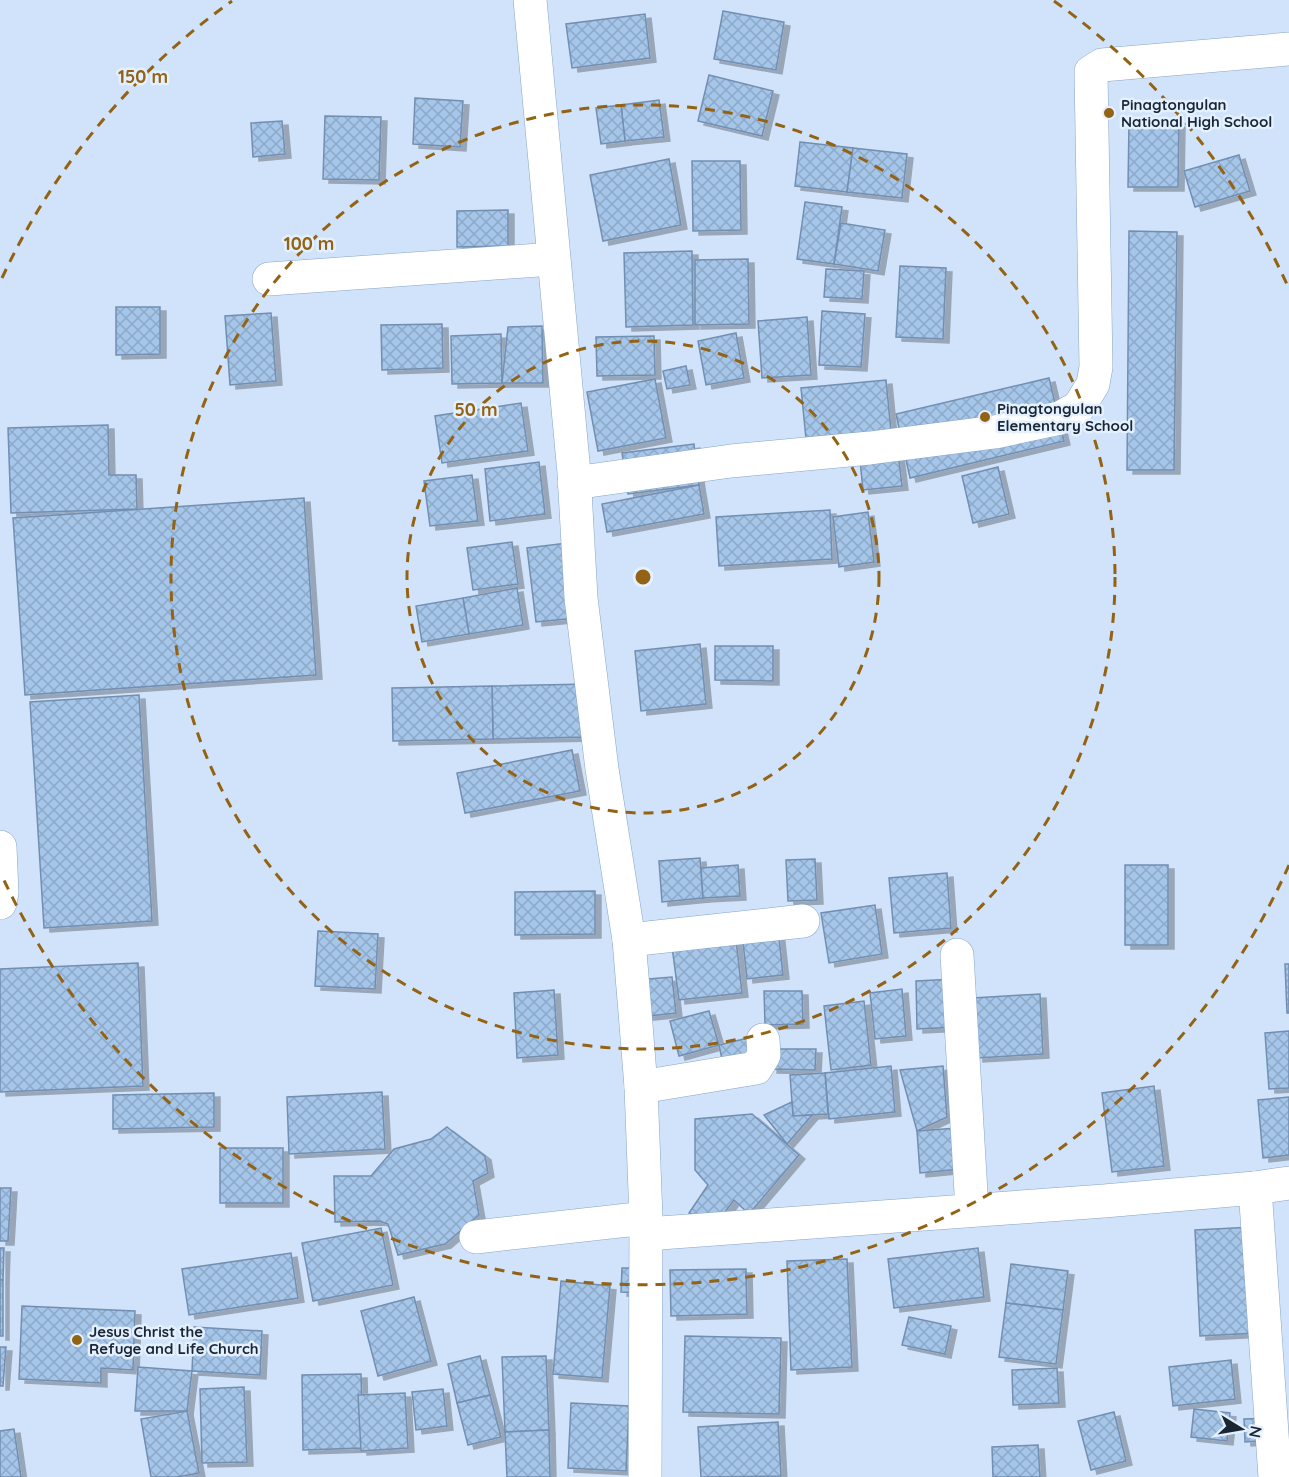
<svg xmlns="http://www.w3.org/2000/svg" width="1289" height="1477" viewBox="0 0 1289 1477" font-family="Quicksand,sans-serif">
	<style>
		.building { fill: url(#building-cross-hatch); stroke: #728fb2; stroke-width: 1.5; filter: url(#shadow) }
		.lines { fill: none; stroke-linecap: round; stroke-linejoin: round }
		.minor-casing { stroke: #87a5c8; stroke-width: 34 }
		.minor { stroke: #fff; stroke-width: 33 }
		.ring { fill: none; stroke: #936212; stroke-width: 3; stroke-dasharray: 10 8 }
		.poi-dot { fill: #936212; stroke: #e3f0ff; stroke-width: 2 }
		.labels { text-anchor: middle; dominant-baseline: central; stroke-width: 5; stroke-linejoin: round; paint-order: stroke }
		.poi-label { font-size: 15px; font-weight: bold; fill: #1a2633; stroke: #e3f0ff; text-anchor: start }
		.centre { fill: #936212; stroke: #e3f0ff; stroke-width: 3 }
		.ring-label { font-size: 18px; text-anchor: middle; font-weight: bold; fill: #936212; stroke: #e3f0ff; stroke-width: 5; stroke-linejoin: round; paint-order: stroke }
	</style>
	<defs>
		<pattern id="building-cross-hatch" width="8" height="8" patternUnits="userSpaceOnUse" patternTransform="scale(1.5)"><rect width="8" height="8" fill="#a5c5e9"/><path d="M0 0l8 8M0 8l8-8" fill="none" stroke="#8da9c8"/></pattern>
		<filter id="shadow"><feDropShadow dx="6" dy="4" stdDeviation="0" flood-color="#0004"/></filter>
	</defs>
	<rect width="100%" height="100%" fill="#d0e3fa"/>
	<g class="building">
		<path d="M 723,11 L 784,22 L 776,70 L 714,59 Z"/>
		<path d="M 645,14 L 650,58 L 572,68 L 566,24 Z"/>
		<path d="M 709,75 L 773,91 L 762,136 L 698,121 Z"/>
		<path d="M 415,98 L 463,101 L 460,147 L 413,144 Z"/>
		<path d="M 659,100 L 664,137 L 625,141 L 621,105 Z"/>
		<path d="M 621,105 L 625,141 L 601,144 L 596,108 Z"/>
		<path d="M 325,116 L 381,117 L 379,180 L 323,179 Z"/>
		<path d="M 282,121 L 285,154 L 253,157 L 251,123 Z"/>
		<path d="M 1129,122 L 1179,123 L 1178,187 L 1128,187 Z"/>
		<path d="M 800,142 L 853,148 L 847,192 L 795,186 Z"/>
		<path d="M 853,148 L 907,154 L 902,198 L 847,192 Z"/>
		<path d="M 1239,155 L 1250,191 L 1195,207 L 1184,171 Z"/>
		<path d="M 669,159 L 681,225 L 603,241 L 590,175 Z"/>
		<path d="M 692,161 L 740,161 L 741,230 L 693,231 Z"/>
		<path d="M 805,202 L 842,207 L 834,264 L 797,259 Z"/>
		<path d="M 508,210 L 508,246 L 457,247 L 457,211 Z"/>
		<path d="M 841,223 L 885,230 L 878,271 L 834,264 Z"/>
		<path d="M 1129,231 L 1177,232 L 1174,470 L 1127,470 Z"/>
		<path d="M 692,251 L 693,325 L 626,327 L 624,253 Z"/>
		<path d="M 748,259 L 749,324 L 695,325 L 695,260 Z"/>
		<path d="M 900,266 L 946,268 L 943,339 L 896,337 Z"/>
		<path d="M 826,269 L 864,271 L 862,299 L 824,297 Z"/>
		<path d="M 116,307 L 160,307 L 160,354 L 116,355 Z"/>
		<path d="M 822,311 L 865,314 L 861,367 L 819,365 Z"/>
		<path d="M 271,313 L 276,381 L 230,385 L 225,316 Z"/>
		<path d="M 807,317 L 811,375 L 762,378 L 758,321 Z"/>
		<path d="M 442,324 L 443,368 L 382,370 L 381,325 Z"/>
		<path d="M 542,326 L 543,383 L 502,383 L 508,327 Z"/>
		<path d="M 736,333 L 744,378 L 706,385 L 698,341 Z"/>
		<path d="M 501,334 L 502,383 L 452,384 L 451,336 Z"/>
		<path d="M 654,336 L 655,375 L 597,376 L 596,337 Z"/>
		<path d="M 686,366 L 690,385 L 667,389 L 663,371 Z"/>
		<path d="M 1049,378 L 1064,441 L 910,478 L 896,414 Z"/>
		<path d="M 655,379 L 666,438 L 598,451 L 587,392 Z"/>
		<path d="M 886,380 L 891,431 L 806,439 L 801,388 Z"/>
		<path d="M 521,403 L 528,451 L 442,463 L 435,416 Z"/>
		<path d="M 108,425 L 109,475 L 136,475 L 137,509 L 11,513 L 8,428 Z"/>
		<path d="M 896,437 L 902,486 L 863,490 L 858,441 Z"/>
		<path d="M 694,444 L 699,485 L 628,494 L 622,453 Z"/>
		<path d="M 539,462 L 545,514 L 490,521 L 485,469 Z"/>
		<path d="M 998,467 L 1009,514 L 973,523 L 962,476 Z"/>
		<path d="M 472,475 L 478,521 L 430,526 L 424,481 Z"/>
		<path d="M 699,485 L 704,514 L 607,532 L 602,504 Z"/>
		<path d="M 304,498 L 316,675 L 25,695 L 13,518 Z"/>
		<path d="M 830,510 L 832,559 L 719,566 L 716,517 Z"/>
		<path d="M 868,512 L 874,562 L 839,567 L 833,517 Z"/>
		<path d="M 512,542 L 518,584 L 473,590 L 467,548 Z"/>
		<path d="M 567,543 L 576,618 L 536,622 L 527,548 Z"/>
		<path d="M 517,588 L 523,625 L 469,634 L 463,598 Z"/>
		<path d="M 463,598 L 469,634 L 422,642 L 416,606 Z"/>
		<path d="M 700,644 L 706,704 L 641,711 L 635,651 Z"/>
		<path d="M 715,646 L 773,646 L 773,681 L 715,680 Z"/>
		<path d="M 589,684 L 590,737 L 493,739 L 492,686 Z"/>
		<path d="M 492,686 L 493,739 L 393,741 L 392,688 Z"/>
		<path d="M 139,695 L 152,921 L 44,928 L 30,702 Z"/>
		<path d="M 572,750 L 580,791 L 465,813 L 457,773 Z"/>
		<path d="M 700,858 L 703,898 L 662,902 L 659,861 Z"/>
		<path d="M 815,859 L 817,900 L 788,901 L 786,860 Z"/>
		<path d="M 738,865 L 740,896 L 703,898 L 701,868 Z"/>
		<rect x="1125" y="865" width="43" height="80"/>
		<path d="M 947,873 L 951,928 L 894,933 L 889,878 Z"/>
		<path d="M 595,891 L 595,934 L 515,935 L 515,892 Z"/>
		<path d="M 875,905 L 882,954 L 829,963 L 821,913 Z"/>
		<path d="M 778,929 L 783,975 L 747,979 L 742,933 Z"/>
		<path d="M 318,931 L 378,934 L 375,989 L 315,986 Z"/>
		<path d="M 735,931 L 742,993 L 679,1000 L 671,939 Z"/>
		<path d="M 138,963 L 143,1086 L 0,1092 L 0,969 Z"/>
		<path d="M 1285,964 L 1289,964 L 1289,1013 L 1287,1013 Z"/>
		<path d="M 672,977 L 676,1013 L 640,1017 L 636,980 Z"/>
		<path d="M 955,979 L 957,1027 L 917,1029 L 916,981 Z"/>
		<path d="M 902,989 L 906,1036 L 875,1039 L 870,993 Z"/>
		<path d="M 554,990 L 558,1055 L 517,1058 L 514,993 Z"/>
		<path d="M 764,991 L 802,991 L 803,1024 L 765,1025 Z"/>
		<path d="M 1040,994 L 1043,1054 L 977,1058 L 973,998 Z"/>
		<path d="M 864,1001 L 871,1065 L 831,1070 L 824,1006 Z"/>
		<path d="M 709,1011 L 719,1045 L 679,1056 L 670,1021 Z"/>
		<path d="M 1289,1031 L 1289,1088 L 1269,1089 L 1265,1033 Z"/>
		<path d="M 752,1037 L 757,1061 L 724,1069 L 719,1045 Z"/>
		<path d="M 772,1049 L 816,1049 L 815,1070 L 771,1069 Z"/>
		<path d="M 891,1066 L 895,1112 L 829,1119 L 825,1073 Z"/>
		<path d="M 943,1066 L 947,1117 L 917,1131 L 900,1070 Z"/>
		<path d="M 825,1073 L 828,1114 L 793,1116 L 790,1075 Z"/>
		<path d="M 1154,1086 L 1164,1166 L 1112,1172 L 1102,1093 Z"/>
		<path d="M 382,1092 L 385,1149 L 289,1154 L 287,1097 Z"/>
		<path d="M 214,1093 L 214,1127 L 113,1129 L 113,1095 Z"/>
		<path d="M 1289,1097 L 1289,1155 L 1263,1158 L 1258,1100 Z"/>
		<path d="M 792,1102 L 793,1116 L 812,1115 L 787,1144 L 764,1115 Z"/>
		<path d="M 752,1114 L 799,1155 L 749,1214 L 734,1200 L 714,1226 L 689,1213 L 708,1185 L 695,1170 L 695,1119 Z"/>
		<path d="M 447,1127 L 485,1156 L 488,1173 L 473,1181 L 479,1215 L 445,1244 L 398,1255 L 388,1224 L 379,1221 L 335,1222 L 334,1176 L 371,1176 L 394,1149 L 431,1139 Z"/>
		<path d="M 957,1128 L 961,1169 L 920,1173 L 917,1131 Z"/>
		<rect x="220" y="1148" width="63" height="55"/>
		<path d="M 0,1188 L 11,1188 L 8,1241 L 0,1241 Z"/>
		<path d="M 1253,1227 L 1258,1333 L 1200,1336 L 1195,1230 Z"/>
		<path d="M 381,1228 L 393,1285 L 313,1301 L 302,1243 Z"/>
		<path d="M 0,1248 L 4,1248 L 3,1280 L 0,1280 Z"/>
		<path d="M 978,1248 L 984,1297 L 894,1308 L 888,1259 Z"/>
		<path d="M 291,1253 L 298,1298 L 189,1315 L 182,1269 Z"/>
		<path d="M 847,1259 L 852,1367 L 791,1370 L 787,1261 Z"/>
		<path d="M 1011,1264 L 1068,1271 L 1063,1310 L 1006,1303 Z"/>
		<path d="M 622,1268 L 640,1268 L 639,1293 L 621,1292 Z"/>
		<path d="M 746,1269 L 747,1314 L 671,1316 L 670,1270 Z"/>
		<rect x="0" y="1280" width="3" height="56"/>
		<path d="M 561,1281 L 610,1286 L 602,1378 L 553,1374 Z"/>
		<path d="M 414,1297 L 431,1361 L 378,1376 L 361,1311 Z"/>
		<path d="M 1006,1303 L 1063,1310 L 1056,1364 L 999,1357 Z"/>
		<path d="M 22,1306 L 135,1311 L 133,1370 L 101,1368 L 101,1383 L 19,1379 Z"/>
		<path d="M 909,1317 L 951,1326 L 945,1354 L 902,1345 Z"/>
		<path d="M 194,1327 L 262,1331 L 260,1375 L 192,1371 Z"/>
		<path d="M 685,1336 L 781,1338 L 779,1414 L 683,1412 Z"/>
		<path d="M 0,1347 L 6,1347 L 3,1386 L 0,1386 Z"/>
		<path d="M 480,1356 L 490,1395 L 457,1403 L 448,1364 Z"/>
		<path d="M 546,1356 L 549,1430 L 505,1432 L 502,1357 Z"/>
		<path d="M 1231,1360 L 1235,1399 L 1173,1406 L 1169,1367 Z"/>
		<path d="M 138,1367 L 192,1371 L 187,1411 L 135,1411 Z"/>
		<path d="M 1057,1368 L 1059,1403 L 1013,1405 L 1012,1370 Z"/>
		<path d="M 361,1374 L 363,1448 L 303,1450 L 302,1375 Z"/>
		<path d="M 244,1387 L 247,1462 L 202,1463 L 200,1389 Z"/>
		<path d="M 443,1389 L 447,1426 L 416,1430 L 412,1392 Z"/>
		<path d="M 405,1393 L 408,1448 L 361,1451 L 358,1395 Z"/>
		<path d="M 490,1395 L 501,1437 L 468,1445 L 457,1403 Z"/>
		<path d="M 571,1403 L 629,1406 L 626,1471 L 568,1468 Z"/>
		<path d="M 1194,1409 L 1230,1413 L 1227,1441 L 1191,1437 Z"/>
		<path d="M 187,1411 L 199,1473 L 177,1477 L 151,1477 L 141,1419 Z"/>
		<path d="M 1114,1412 L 1126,1461 L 1091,1470 L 1078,1421 Z"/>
		<path d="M 1271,1418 L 1272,1440 L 1245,1442 L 1244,1419 Z"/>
		<path d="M 778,1422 L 781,1476 L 701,1477 L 698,1427 Z"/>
		<path d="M 14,1429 L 21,1477 L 0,1477 L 0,1431 Z"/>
		<path d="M 549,1430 L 550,1477 L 507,1477 L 505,1432 Z"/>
		<path d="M 1038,1445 L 1040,1477 L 993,1477 L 992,1447 Z"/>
	</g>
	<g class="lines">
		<g class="minor-casing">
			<g id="minor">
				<path d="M 530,0 L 574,473 L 581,598 L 602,769 L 629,940 L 635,1012 L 641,1087 L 646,1218 L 645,1477"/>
				<path d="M 269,279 L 553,259"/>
				<path d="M 574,483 L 731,461 L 870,448 L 995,432 L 1060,418 L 1079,407 L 1093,384 L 1096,367 L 1091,72 L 1102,65 L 1289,49"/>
				<path d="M 0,847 L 2,892 L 0,903"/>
				<path d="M 629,940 L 803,921"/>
				<path d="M 957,955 L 972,1210"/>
				<path d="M 641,1087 L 756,1068 L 764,1055 L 763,1040"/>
				<path d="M 1255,1188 L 1275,1477"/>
				<path d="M 646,1234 L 1104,1201 L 1255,1188 L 1289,1183"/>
				<path d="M 476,1237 L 646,1218"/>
			</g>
		</g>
		<use href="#minor" class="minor"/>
	</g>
	<g class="ring">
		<circle cx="643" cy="577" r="236"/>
		<circle cx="643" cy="577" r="472"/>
		<path d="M1289 865A707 707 0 0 1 2 876M2 278A707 707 0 0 1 232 1M1054 1A707 707 0 0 1 1289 289"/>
	</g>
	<g class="poi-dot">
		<circle cx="1109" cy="113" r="6"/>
		<circle cx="985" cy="417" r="6"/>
		<circle cx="77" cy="1340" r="6"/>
	</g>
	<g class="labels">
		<g class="poi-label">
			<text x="1121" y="104">Pinagtongulan<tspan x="1121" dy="17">National High School</tspan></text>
			<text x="997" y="408">Pinagtongulan<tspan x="997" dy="17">Elementary School</tspan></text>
			<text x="89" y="1331">Jesus Christ the<tspan x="89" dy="17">Refuge and Life Church</tspan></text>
		</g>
	</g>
	<circle cx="643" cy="577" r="9" class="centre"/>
	<g class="ring-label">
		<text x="143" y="83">150 m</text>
		<text x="309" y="250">100 m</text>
		<text x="476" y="416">50 m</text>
	</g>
	<g transform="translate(1241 1429) rotate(101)" stroke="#e3f0ff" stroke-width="4.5" paint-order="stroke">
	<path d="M0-4.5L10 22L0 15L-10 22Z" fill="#1a2633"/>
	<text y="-9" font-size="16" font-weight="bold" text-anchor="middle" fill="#1a2633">N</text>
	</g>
</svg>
